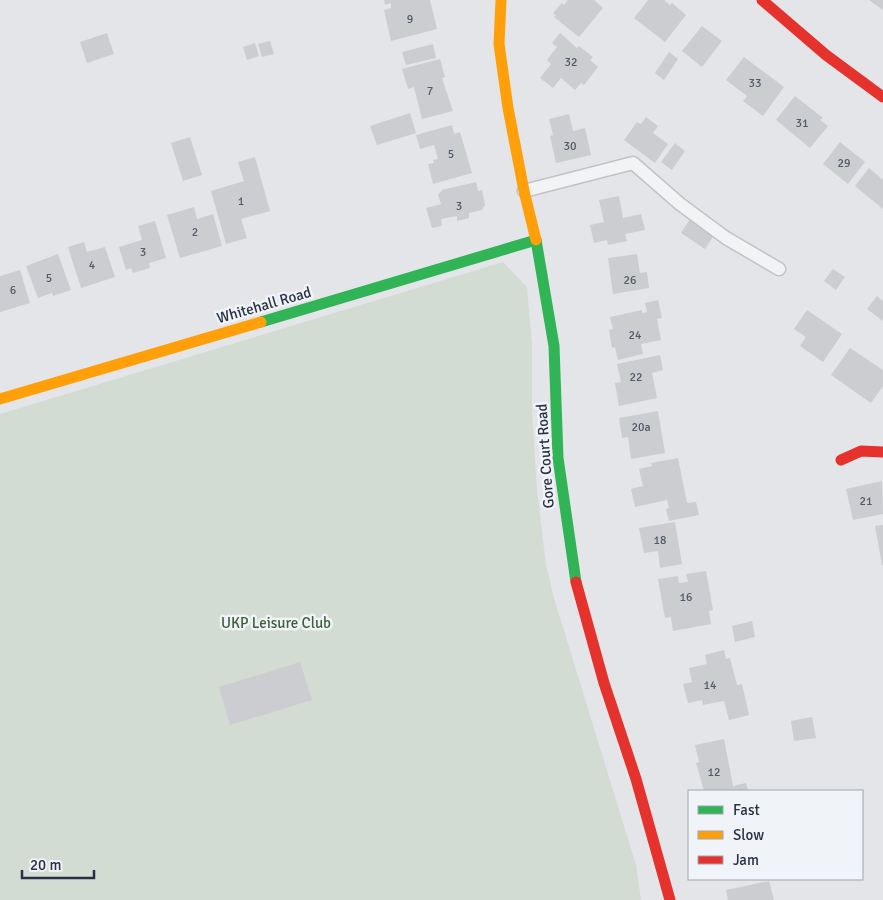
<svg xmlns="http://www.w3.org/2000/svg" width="883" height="900" viewBox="0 0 883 900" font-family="Signika,sans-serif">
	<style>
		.green { fill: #d3dcd3 }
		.building { fill: #cbcdd1 }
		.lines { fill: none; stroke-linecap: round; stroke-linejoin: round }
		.lane-casing { stroke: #c1c3c6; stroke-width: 15 }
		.lane { stroke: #f2f3f5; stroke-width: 12 }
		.fast { stroke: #30b455; stroke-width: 11 }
		.slow { stroke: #ff9f0a; stroke-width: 11 }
		.jam { stroke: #e5322d; stroke-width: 11 }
		.labels { text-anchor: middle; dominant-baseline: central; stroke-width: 5; stroke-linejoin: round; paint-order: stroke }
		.number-label { font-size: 12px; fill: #525967 }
		.street-label { font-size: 15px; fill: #283143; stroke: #f0f3f7 }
		.park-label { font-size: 15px; fill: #3c5f35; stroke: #f0f3f7 }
	</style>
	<rect width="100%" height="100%" fill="#e3e5e8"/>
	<path class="green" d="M 503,262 L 527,287 L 532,344 L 532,412 L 537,490 L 546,565 L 554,598 L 636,865 L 641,900 L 0,900 L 0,414 Z"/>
	<g class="building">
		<path d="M 384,0 L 430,0 L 437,29 L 391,41 L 384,10 L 391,8 L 391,3 L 385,5 Z"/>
		<path d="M 568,0 L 594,0 L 603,8 L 579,37 L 554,17 L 556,15 L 553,13 L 562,3 L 564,5 Z"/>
		<path d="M 648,0 L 664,0 L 670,5 L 672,3 L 686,15 L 665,42 L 634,18 Z"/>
		<path d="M 869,0 L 883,0 L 883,10 Z"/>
		<path d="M 702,26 L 722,41 L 702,67 L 682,51 Z"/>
		<path d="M 107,33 L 114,54 L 87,63 L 80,42 Z"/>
		<path d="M 560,33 L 577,48 L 579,46 L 593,57 L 590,60 L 598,67 L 584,85 L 581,83 L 575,90 L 561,78 L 553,88 L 540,78 L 551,64 L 547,60 L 557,47 L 552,43 Z"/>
		<path d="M 270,41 L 274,54 L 262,57 L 258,44 Z"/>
		<path d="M 255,43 L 259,56 L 247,60 L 243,47 Z"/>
		<path d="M 433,44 L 436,58 L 406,65 L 402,52 Z"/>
		<path d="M 669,52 L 678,59 L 664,80 L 655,73 Z"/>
		<path d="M 744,57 L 784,87 L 763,116 L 743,101 L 747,96 L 726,80 Z"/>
		<path d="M 440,59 L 445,77 L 442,78 L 453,111 L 422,119 L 414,87 L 408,89 L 402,69 Z"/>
		<path d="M 795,96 L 823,118 L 820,120 L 828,126 L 810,148 L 776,120 Z"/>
		<path d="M 410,113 L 416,133 L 377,145 L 370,126 Z"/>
		<path d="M 569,114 L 573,131 L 585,128 L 591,155 L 556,163 L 550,136 L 553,135 L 549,119 Z"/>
		<path d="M 646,117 L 658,126 L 653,133 L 668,144 L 655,163 L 624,140 L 637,122 L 641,124 Z"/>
		<path d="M 452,125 L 454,134 L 460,132 L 472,173 L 433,184 L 428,164 L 434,163 L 433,160 L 438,159 L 434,145 L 420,149 L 416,135 Z"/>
		<path d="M 190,137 L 202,175 L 183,181 L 171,143 Z"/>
		<path d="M 840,142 L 865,162 L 848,184 L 823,164 Z"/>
		<path d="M 675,143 L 685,151 L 672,170 L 661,162 Z"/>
		<path d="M 255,157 L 270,211 L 241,219 L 247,238 L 226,244 L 211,191 L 244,181 L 238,162 Z"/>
		<path d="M 869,168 L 883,180 L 883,209 L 855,186 Z"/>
		<path d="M 476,182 L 478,191 L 482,190 L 485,205 L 482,210 L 469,213 L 469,218 L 457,221 L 457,216 L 441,219 L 442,226 L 432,228 L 426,208 L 441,204 L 438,195 L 442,190 Z"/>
		<path d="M 619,196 L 623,218 L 641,214 L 645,230 L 625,234 L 627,241 L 608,245 L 607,240 L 594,243 L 590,225 L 604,222 L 599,200 Z"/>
		<path d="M 194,207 L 197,219 L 213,214 L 222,246 L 180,258 L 167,215 Z"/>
		<path d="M 690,219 L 714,235 L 705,249 L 681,233 Z"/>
		<path d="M 155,221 L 166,258 L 149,263 L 150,268 L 133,273 L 131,268 L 126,270 L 119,247 L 142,240 L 138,226 Z"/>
		<path d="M 84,242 L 87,252 L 105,247 L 115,277 L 81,288 L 68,247 Z"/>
		<path d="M 58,254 L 71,290 L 53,296 L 52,293 L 38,298 L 26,266 Z"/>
		<path d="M 637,254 L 640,273 L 647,272 L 649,288 L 613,294 L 608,258 Z"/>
		<path d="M 833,269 L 845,277 L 836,290 L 824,281 Z"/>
		<path d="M 20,270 L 30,303 L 0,312 L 0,276 Z"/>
		<path d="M 877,296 L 883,301 L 883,321 L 867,309 Z"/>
		<path d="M 658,300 L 662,318 L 657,319 L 661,340 L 641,344 L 643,354 L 618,360 L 615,347 L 612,348 L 609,330 L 613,329 L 610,317 L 642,310 L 642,313 L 647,312 L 645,303 Z"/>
		<path d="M 807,310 L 842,334 L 823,362 L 800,346 L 806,337 L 794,329 Z"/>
		<path d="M 850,348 L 883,370 L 883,386 L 871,403 L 831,375 Z"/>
		<path d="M 660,355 L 663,370 L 652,373 L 657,398 L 619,406 L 615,383 L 621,382 L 617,364 Z"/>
		<path d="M 658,411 L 665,453 L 631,459 L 628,437 L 622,438 L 619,418 Z"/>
		<path d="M 678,458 L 687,503 L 696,502 L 699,515 L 669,521 L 666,509 L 669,508 L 667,500 L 635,507 L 631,489 L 643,486 L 639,469 L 652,466 L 651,463 Z"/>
		<path d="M 882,481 L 883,514 L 853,520 L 846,489 Z"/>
		<path d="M 675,522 L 682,564 L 660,568 L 658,551 L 644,553 L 639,528 Z"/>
		<path d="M 883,525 L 883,565 L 882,565 L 875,526 Z"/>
		<path d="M 706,571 L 713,610 L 709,611 L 711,624 L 673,631 L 671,617 L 665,618 L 658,579 L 678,576 L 679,583 L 688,582 L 686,574 Z"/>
		<path d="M 752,621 L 755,637 L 735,642 L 732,626 Z"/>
		<path d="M 724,650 L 726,659 L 730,658 L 737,685 L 742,684 L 749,715 L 729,720 L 724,701 L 703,705 L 702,700 L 688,703 L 683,684 L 692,682 L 689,668 L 707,664 L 705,655 Z"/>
		<path d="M 300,662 L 312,700 L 230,725 L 219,687 Z"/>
		<path d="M 812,717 L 816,738 L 794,741 L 791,721 Z"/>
		<path d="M 724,739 L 733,786 L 746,783 L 748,791 L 704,791 L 696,763 L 699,762 L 695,745 Z"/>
		<path d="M 769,881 L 774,900 L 728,900 L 726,890 Z"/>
	</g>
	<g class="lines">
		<g class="lane-casing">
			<path id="lane" d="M 524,191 L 633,163 L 680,204 L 726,238 L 779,269"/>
		</g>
		<use href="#lane" class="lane"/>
		<g class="fast">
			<path d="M 536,240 L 554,346 L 558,458 L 576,582"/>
			<path d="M 261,322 L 536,240"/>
		</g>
		<g class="slow">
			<path d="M 501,0 L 499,44 L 508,108 L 524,191 L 536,240"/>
			<path d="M 0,399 L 261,322"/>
		</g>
		<g class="jam">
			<path d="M 762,0 L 826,55 L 883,97"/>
			<path d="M 841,460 L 861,451 L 883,452"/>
			<path d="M 576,582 L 604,683 L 636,779 L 670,900"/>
		</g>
	</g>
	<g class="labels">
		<g class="number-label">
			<text x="410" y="19">9</text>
			<text x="571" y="62">32</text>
			<text x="755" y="83">33</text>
			<text x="430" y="91">7</text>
			<text x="802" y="123">31</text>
			<text x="570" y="146">30</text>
			<text x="451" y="154">5</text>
			<text x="844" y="163">29</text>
			<text x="241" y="201">1</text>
			<text x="459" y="206">3</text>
			<text x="195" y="232">2</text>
			<text x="143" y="252">3</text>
			<text x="92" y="265">4</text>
			<text x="49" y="278">5</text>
			<text x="630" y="280">26</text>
			<text x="13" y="290">6</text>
			<text x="635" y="335">24</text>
			<text x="636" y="377">22</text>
			<text x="641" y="427">20a</text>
			<text x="866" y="501">21</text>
			<text x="660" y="540">18</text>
			<text x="686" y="597">16</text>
			<text x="710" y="685">14</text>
			<text x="714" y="772">12</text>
		</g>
		<g class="street-label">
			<text transform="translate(264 305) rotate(-16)">Whitehall Road</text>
			<text transform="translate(545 456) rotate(-94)">Gore Court Road</text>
		</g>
		<g class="park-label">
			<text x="276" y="623">UKP Leisure Club</text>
		</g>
	</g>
	<rect x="688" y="790" width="175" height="90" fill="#f0f3f7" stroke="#a0a5af"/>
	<rect x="698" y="806" width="25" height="8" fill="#30b455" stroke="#a0a5af"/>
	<text x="733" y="815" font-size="15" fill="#283143">Fast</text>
	<rect x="698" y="831" width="25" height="8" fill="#ff9f0a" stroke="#a0a5af"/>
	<text x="733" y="840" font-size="15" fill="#283143">Slow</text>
	<rect x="698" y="856" width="25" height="8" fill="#e5322d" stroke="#a0a5af"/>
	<text x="733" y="865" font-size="15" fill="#283143">Jam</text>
	<path d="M22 870v8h72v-8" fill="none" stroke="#283143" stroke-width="2.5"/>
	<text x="30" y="870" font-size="15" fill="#283143" stroke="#f0f3f7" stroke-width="4" paint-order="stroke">20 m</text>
</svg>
